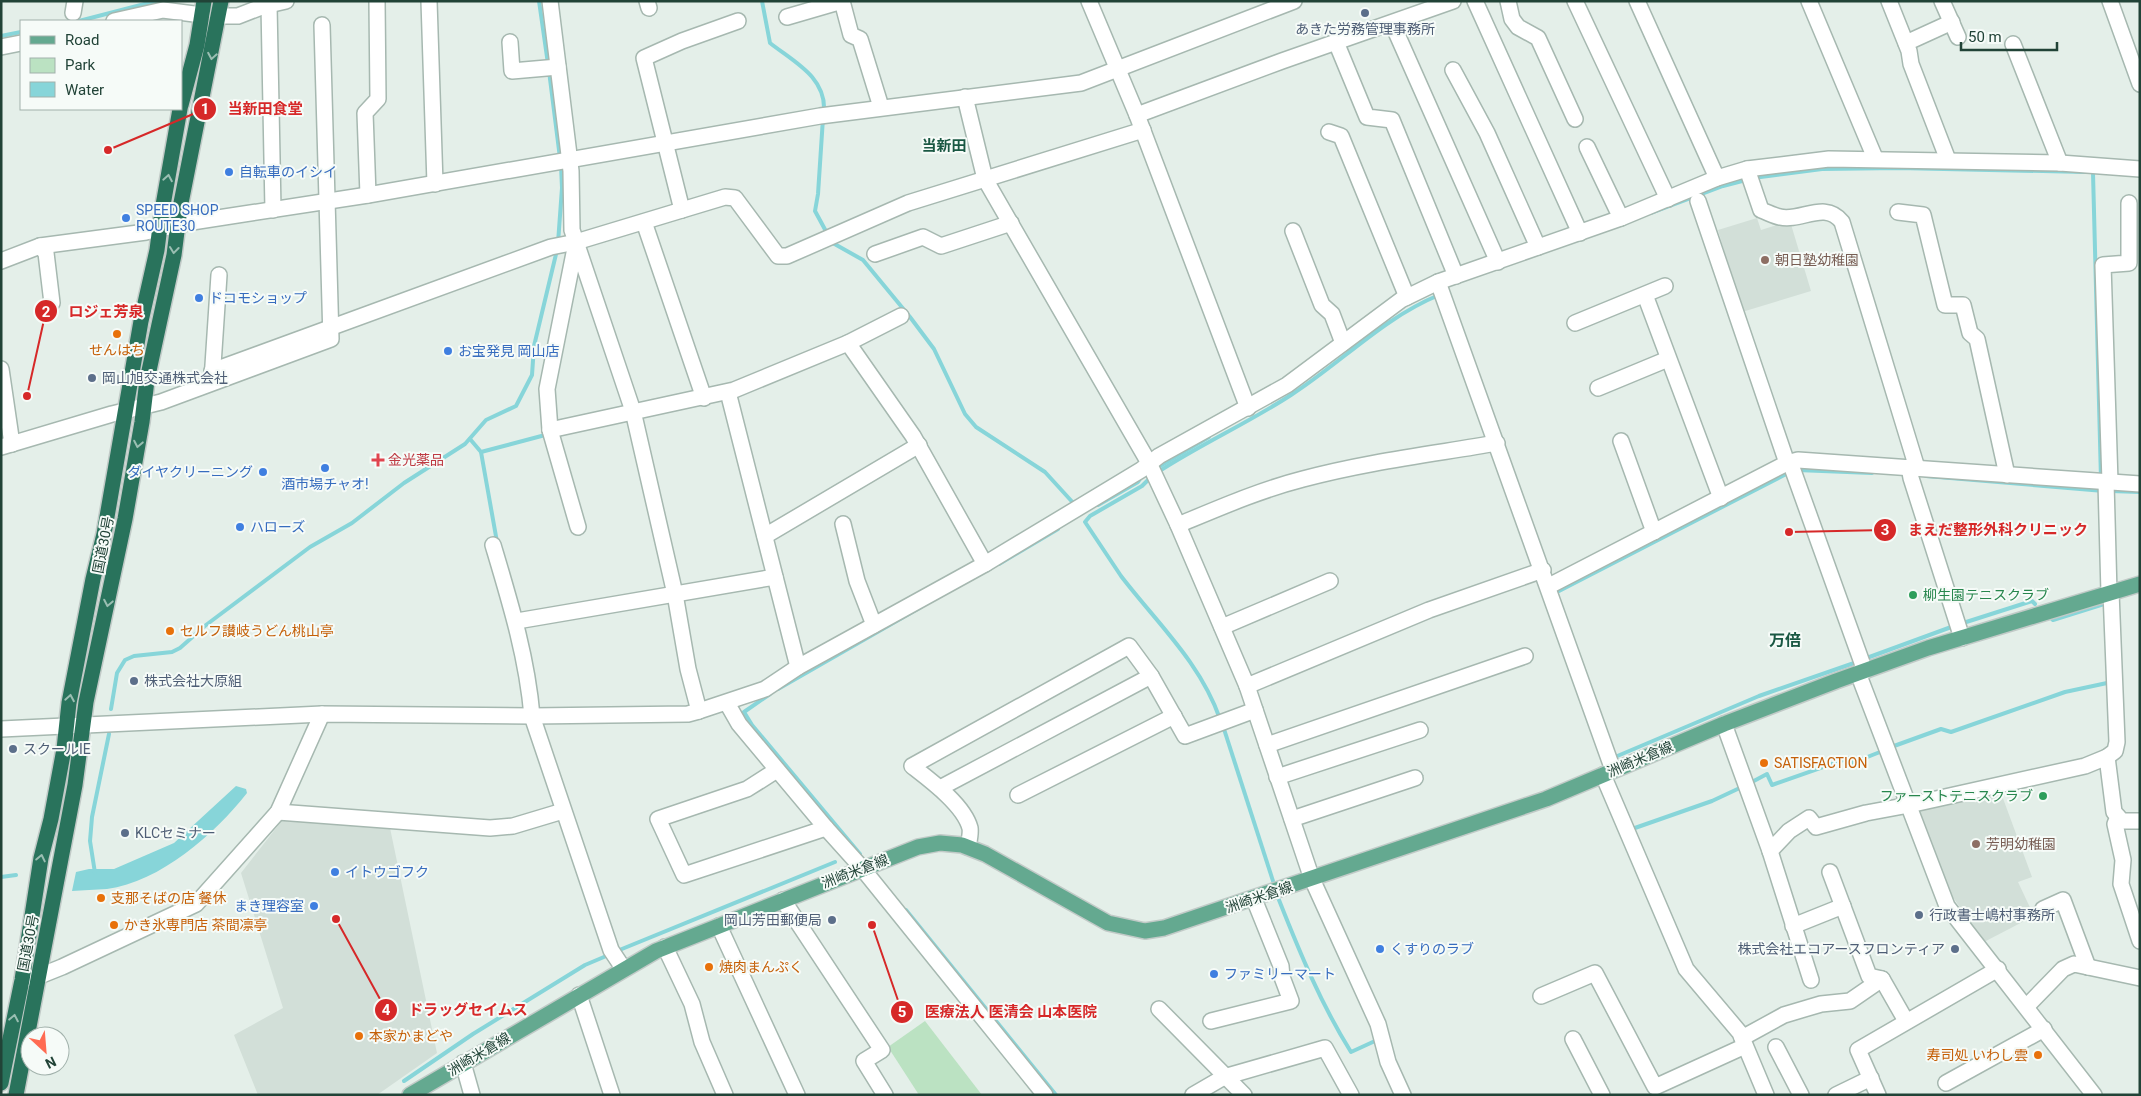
<svg xmlns="http://www.w3.org/2000/svg" width="2141" height="1096" viewBox="0 0 2141 1096" font-family="Roboto,'Noto Sans JP',sans-serif">
	<style>
		.built { fill: #d2dfd8 }
		.park { fill: #bbe2c2 }
		.water { fill: #87d5d9 }
		.lines { fill: none; stroke-linecap: round; stroke-linejoin: round }
		.stream { stroke: #87d5d9; stroke-width: 4 }
		.minor-casing { stroke: #a6b8b0; stroke-width: 18 }
		.major-casing { stroke: #c1cac7; stroke-width: 18 }
		.highway-casing { stroke: #c1cac7; stroke-width: 18 }
		.minor { stroke: #fff; stroke-width: 15 }
		.major { stroke: #64a990; stroke-width: 15 }
		.highway { stroke: #29735c; stroke-width: 15 }
		.oneway { stroke: #9abeb2 }
		.service-dot { fill: #5c6f8a; stroke: #f6fbf8; stroke-width: 2 }
		.shop-dot { fill: #3f7fe0; stroke: #f6fbf8; stroke-width: 2 }
		.education-dot { fill: #8d6e63; stroke: #f6fbf8; stroke-width: 2 }
		.food-dot { fill: #e8710a; stroke: #f6fbf8; stroke-width: 2 }
		.health-dot { fill: #e0444e; stroke: #f6fbf8; stroke-width: 2 }
		.leisure-dot { fill: #2e9e5b; stroke: #f6fbf8; stroke-width: 2 }
		.labels { text-anchor: middle; dominant-baseline: central; stroke-width: 4; stroke-linejoin: round; paint-order: stroke }
		.service-label { font-size: 14px; fill: #4e5e75; stroke: #f6fbf8; text-anchor: start }
		.shop-label { font-size: 14px; fill: #366cbe; stroke: #f6fbf8; text-anchor: start }
		.education-label { font-size: 14px; fill: #785e54; stroke: #f6fbf8; text-anchor: start }
		.food-label { font-size: 14px; fill: #c56008; stroke: #f6fbf8; text-anchor: start }
		.health-label { font-size: 14px; fill: #be3a42; stroke: #f6fbf8; text-anchor: start }
		.street-label { font-size: 14px; fill: #214337; stroke: #f6fbf8 }
		.leisure-label { font-size: 14px; fill: #27864d; stroke: #f6fbf8; text-anchor: start }
		.neighbourhood-label { font-size: 15px; font-weight: bold; fill: #1a5843; stroke: #f6fbf8 }
		.quarter-label { font-size: 16px; font-weight: bold; fill: #1a5843; stroke: #f6fbf8 }
		.leader { fill: none; stroke: #d62828; stroke-width: 2 }
		.callout-dot { fill: #d62828; stroke: #f6fbf8; stroke-width: 2 }
		.mark-label { font-size: 15px; text-anchor: middle; font-weight: bold; fill: #fff }
		.callout-label { font-size: 15px; text-anchor: middle; font-weight: bold; fill: #d62828; stroke: #f6fbf8; stroke-width: 4; stroke-linejoin: round; paint-order: stroke }
	</style>
	<rect width="100%" height="100%" fill="#e4efe9"/>
	<g class="built">
		<path d="M 1757,218 L 1761,230 L 1790,221 L 1811,291 L 1742,312 L 1718,230 Z"/>
		<path d="M 2001,793 L 2032,877 L 2018,882 L 2034,916 L 1984,942 L 1950,893 L 1920,811 Z"/>
		<path d="M 284,818 L 390,828 L 437,1053 L 377,1095 L 258,1095 L 234,1035 L 283,1008 L 241,873 Z"/>
	</g>
	<path class="park" d="M 925,1021 L 982,1095 L 919,1095 L 888,1047 Z"/>
	<path class="water" d="M 236,786 L 246,789 L 247,793 C 215,834 160,882 107,889 C 95,890 83,890 72,891 L 76,872 L 89,869 L 114,869 L 174,843 Z"/>
	<g class="lines">
		<g class="stream">
			<path d="M 539,1 L 548,64"/>
			<path d="M 762,1 L 770,43 C 794,62 826,77 824,111"/>
			<path d="M 79,21 L 156,1"/>
			<path d="M 1,36 L 21,32"/>
			<path d="M 549,71 L 560,158"/>
			<path d="M 823,118 L 818,194 L 815,211 L 828,235"/>
			<path d="M 2093,173 L 2101,479"/>
			<path d="M 1753,178 L 1822,169 L 1899,168 L 2085,172"/>
			<path d="M 1651,213 L 1723,186 L 1746,180"/>
			<path d="M 831,242 L 863,260 L 910,317 L 934,349 L 965,414 L 976,427 L 1045,472 L 1076,506"/>
			<path d="M 558,243 L 562,188 L 561,165"/>
			<path d="M 470,439 L 481,452 L 549,434"/>
			<path d="M 481,452 L 497,542"/>
			<path d="M 1155,469 L 1209,437"/>
			<path d="M 1797,470 L 1872,473"/>
			<path d="M 1158,472 C 1201,444 1248,423 1291,395 C 1341,363 1383,318 1439,295"/>
			<path d="M 1152,476 L 1142,486 L 1090,516 L 1085,522 C 1097,540 1109,558 1121,576 C 1157,623 1200,662 1220,719"/>
			<path d="M 1926,476 L 2104,491"/>
			<path d="M 2111,491 L 2140,492"/>
			<path d="M 1098,505 L 1138,482 L 1142,476"/>
			<path d="M 999,564 L 1058,529"/>
			<path d="M 1559,591 L 1790,472"/>
			<path d="M 2051,618 L 2053,620 L 2104,604"/>
			<path d="M 1960,624 L 2032,601 L 2035,604"/>
			<path d="M 1864,659 L 1954,626"/>
			<path d="M 778,689 L 921,607"/>
			<path d="M 770,694 L 744,712 L 752,725 L 860,854"/>
			<path d="M 111,709 L 117,673 L 125,660 L 134,656 L 172,652 L 180,648 L 206,625 L 310,547 L 352,523 L 404,483 L 465,444 L 486,420 L 516,406 L 532,375 L 534,346 L 557,250"/>
			<path d="M 1223,726 L 1273,881"/>
			<path d="M 1894,746 L 1941,729 L 1951,732 L 2065,692 L 2107,683"/>
			<path d="M 1615,757 L 1759,696 L 1857,662"/>
			<path d="M 1750,783 L 1767,774 L 1772,785 L 1849,758 L 1852,763 L 1880,752"/>
			<path d="M 1632,829 L 1712,801 L 1744,786"/>
			<path d="M 95,873 L 90,841 L 92,817 L 109,734"/>
			<path d="M 1,877 L 16,875"/>
			<path d="M 1279,900 C 1300,953 1321,1004 1351,1052 L 1375,1041"/>
			<path d="M 906,910 L 1056,1095"/>
			<path d="M 617,951 L 835,862"/>
			<path d="M 404,1081 L 473,1034 L 585,965 L 611,954"/>
		</g>
		<g class="minor-casing">
			<g id="minor">
				<path d="M 429,1 L 435,184"/>
				<path d="M 550,1 L 571,171 L 572,230 L 633,411 L 675,594 L 688,669 L 699,711"/>
				<path d="M 647,1 L 649,8"/>
				<path d="M 842,1 L 851,35 L 860,39 L 881,107"/>
				<path d="M 1089,1 L 1137,115 L 1248,408"/>
				<path d="M 1475,1 L 1580,233"/>
				<path d="M 1508,1 L 1512,19 L 1518,27 L 1538,38 L 1575,119"/>
				<path d="M 1575,1 L 1668,199"/>
				<path d="M 1637,1 L 1717,178"/>
				<path d="M 1809,1 L 1875,158"/>
				<path d="M 1889,1 L 1909,51 L 1911,64 L 1948,160"/>
				<path d="M 1942,1 L 1958,37"/>
				<path d="M 2110,1 L 2140,84"/>
				<path d="M 269,5 L 273,210"/>
				<path d="M 73,13 L 75,1"/>
				<path d="M 219,16 L 238,16 L 264,6 L 286,1"/>
				<path d="M 787,17 L 842,1"/>
				<path d="M 114,21 L 163,10 L 202,15"/>
				<path d="M 1392,23 L 1498,262"/>
				<path d="M 510,42 L 512,71 L 558,67"/>
				<path d="M 1336,42 L 1367,117 L 1392,120 L 1456,276"/>
				<path d="M 1906,43 L 1952,22"/>
				<path d="M 2013,44 L 2060,163"/>
				<path d="M 1,47 L 21,43"/>
				<path d="M 1453,70 L 1487,133 L 1538,247"/>
				<path d="M 965,97 L 985,179 L 1149,463 L 1178,525 L 1247,686 L 1312,879 L 1378,1024 L 1388,1062 L 1403,1095"/>
				<path d="M 1137,115 L 1282,61 L 1453,1"/>
				<path d="M 1329,132 L 1341,136 L 1407,297"/>
				<path d="M 1587,147 L 1621,218"/>
				<path d="M 1747,169 L 1761,210 C 1767,212 1774,216 1780,217 C 1801,222 1825,200 1842,222 L 1917,468"/>
				<path d="M 368,195 L 365,113 L 378,99 L 377,1"/>
				<path d="M 1698,201 L 1787,463"/>
				<path d="M 682,210 L 644,58 L 682,41 L 738,21"/>
				<path d="M 1898,212 L 1923,215 L 1945,305 L 1963,305 L 1970,333 L 1977,339 L 2007,475"/>
				<path d="M 644,222 L 704,398"/>
				<path d="M 1293,231 L 1322,305 L 1332,314 L 1343,343"/>
				<path d="M 576,243 L 547,389 L 550,430 L 578,527"/>
				<path d="M 40,246 L 46,253 L 52,303"/>
				<path d="M 875,254 L 923,237 L 941,246 L 1011,223"/>
				<path d="M 1,261 L 40,246 L 146,232 L 192,222 L 368,195 L 820,116 L 1081,83 L 1294,1"/>
				<path d="M 1438,282 L 1613,770"/>
				<path d="M 1645,295 L 1721,498"/>
				<path d="M 1575,323 L 1665,286"/>
				<path d="M 848,343 L 913,436 L 985,564"/>
				<path d="M 1,369 L 12,444"/>
				<path d="M 212,371 L 551,247 L 576,242 L 725,197 L 735,198 L 778,256 L 787,256 L 908,203 L 1143,130"/>
				<path d="M 212,380 L 219,275"/>
				<path d="M 1598,388 L 1668,359"/>
				<path d="M 728,392 L 798,667"/>
				<path d="M 550,430 L 734,390 L 848,343 L 901,316"/>
				<path d="M 1621,441 L 1654,532"/>
				<path d="M 1,447 L 112,414 L 161,402 L 331,339 L 322,25"/>
				<path d="M 1790,462 L 1865,671"/>
				<path d="M 1909,467 L 1911,478 L 1962,638"/>
				<path d="M 2106,482 L 2109,593"/>
				<path d="M 2110,482 L 2103,265 L 2129,263 L 2129,203"/>
				<path d="M 843,524 L 857,581 L 874,625"/>
				<path d="M 1178,525 C 1219,508 1260,490 1303,479 C 1366,462 1433,454 1497,443"/>
				<path d="M 765,536 L 919,445"/>
				<path d="M 493,545 C 510,602 527,657 532,716 L 611,950 L 623,968"/>
				<path d="M 1549,586 L 1787,463 L 1798,460 L 2140,484"/>
				<path d="M 517,621 L 775,577"/>
				<path d="M 1222,627 L 1330,581"/>
				<path d="M 1858,673 L 1947,906 L 2094,1095"/>
				<path d="M 1247,686 L 1429,610 L 1543,570"/>
				<path d="M 727,703 L 739,724 L 826,828 L 862,868 L 1045,1095"/>
				<path d="M 1724,724 L 1770,851 L 1811,980"/>
				<path d="M 1,729 L 322,714 L 532,716 L 688,714 L 699,711 L 765,689 L 798,667 L 985,564 L 1141,470 L 1159,456 L 1287,385 L 1401,300 L 1438,282 L 1621,218 L 1717,178 L 1747,169 L 1829,159 L 2060,163 L 2140,169"/>
				<path d="M 1267,745 L 1525,656"/>
				<path d="M 2107,757 L 2115,751 L 2117,742 L 2111,592"/>
				<path d="M 777,770 L 747,789 L 658,819 L 684,875 L 826,828"/>
				<path d="M 1603,775 L 1686,969 L 1740,1033 L 1766,1095"/>
				<path d="M 1277,777 L 1420,730"/>
				<path d="M 940,788 L 1151,676"/>
				<path d="M 1018,795 L 1174,716"/>
				<path d="M 278,812 L 490,828 L 513,826 L 563,811"/>
				<path d="M 2118,817 L 2115,824 L 2123,860 L 2121,884 L 2140,941"/>
				<path d="M 1292,819 L 1415,778"/>
				<path d="M 968,847 C 969,841 971,833 970,828 C 964,805 930,780 912,766 L 1129,646 L 1151,676 L 1185,736 L 1255,710"/>
				<path d="M 1770,851 L 1789,831 L 1809,818 L 1816,827 L 1866,813 L 1909,805 L 2085,766 L 2107,757 L 2114,812 L 2122,821 L 2140,821"/>
				<path d="M 1830,872 L 1869,976 L 1882,979 L 1906,1021"/>
				<path d="M 783,900 L 882,1050 L 864,1061 L 885,1095"/>
				<path d="M 2043,909 L 2063,900 L 2088,967"/>
				<path d="M 719,926 L 797,1095"/>
				<path d="M 1793,926 L 1843,906"/>
				<path d="M 665,947 L 692,1004 L 702,1042 L 725,1095"/>
				<path d="M 22,980 L 37,977 L 62,967 L 196,904 L 278,812 L 322,714"/>
				<path d="M 579,995 L 612,1095"/>
				<path d="M 1541,996 L 1595,973 L 1655,1087 L 1745,1046"/>
				<path d="M 2027,1006 L 2063,969 L 2074,964 L 2140,978"/>
				<path d="M 1159,1009 L 1244,1095"/>
				<path d="M 1211,1021 L 1291,1001 L 1282,977 L 1281,966 L 1254,899"/>
				<path d="M 1742,1038 L 1784,1015 L 1821,1004 L 1850,1001 L 1882,979"/>
				<path d="M 1573,1039 L 1602,1095"/>
				<path d="M 1776,1047 L 1801,1095"/>
				<path d="M 463,1063 L 472,1095"/>
				<path d="M 1946,1083 L 2044,1029"/>
				<path d="M 1193,1095 L 1224,1077 L 1325,1048 L 1351,1095"/>
				<path d="M 1836,1095 L 1871,1078"/>
				<path d="M 1878,1095 L 1858,1050 L 1998,969"/>
			</g>
		</g>
		<g class="major-casing">
			<path id="major" d="M 410,1095 L 656,951 L 918,847 L 940,843 L 962,845 L 985,854 L 1108,923 L 1145,931 L 1164,928 L 1546,799 L 1724,724 L 1836,681 L 1928,648 L 2140,584"/>
		</g>
		<g class="highway-casing">
			<g id="highway">
				<path d="M 181,105 L 197,45 L 204,1"/>
				<path d="M 1,1083 L 22,980 L 41,858 L 51,819 L 64,749 L 69,703 L 93,579 L 104,534 L 141,321 L 157,250 L 162,211 L 180,109"/>
				<path d="M 16,1095 L 75,785 L 86,702 L 125,519 L 142,422 L 147,380 L 174,255 L 180,208 L 221,1"/>
			</g>
		</g>
		<use href="#minor" class="minor"/>
		<use href="#major" class="major"/>
		<use href="#highway" class="highway"/>
	</g>
	<defs><path id="oneway-chevron" d="M-2-3.5L2.5 0L-2 3.5" fill="none" stroke-width="1.6" stroke-linecap="round" stroke-linejoin="round" transform="scale(1.25)"/></defs>
	<g class="oneway">
		<use href="#oneway-chevron" transform="translate(212 56) rotate(100)"/>
		<use href="#oneway-chevron" transform="translate(168 178) rotate(-80)"/>
		<use href="#oneway-chevron" transform="translate(174 250) rotate(97)"/>
		<use href="#oneway-chevron" transform="translate(138 444) rotate(101)"/>
		<use href="#oneway-chevron" transform="translate(108 603) rotate(101)"/>
		<use href="#oneway-chevron" transform="translate(70 698) rotate(-80)"/>
		<use href="#oneway-chevron" transform="translate(41 858) rotate(-78)"/>
		<use href="#oneway-chevron" transform="translate(14 1018) rotate(-79)"/>
	</g>
	<g class="service-dot">
		<circle cx="1365" cy="13" r="5"/>
		<circle cx="92" cy="378" r="5"/>
		<circle cx="134" cy="681" r="5"/>
		<circle cx="13" cy="749" r="5"/>
		<circle cx="125" cy="833" r="5"/>
		<circle cx="1919" cy="915" r="5"/>
		<circle cx="832" cy="920" r="5"/>
		<circle cx="1955" cy="949" r="5"/>
	</g>
	<g class="shop-dot">
		<circle cx="229" cy="172" r="5"/>
		<circle cx="126" cy="218" r="5"/>
		<circle cx="199" cy="298" r="5"/>
		<circle cx="448" cy="351" r="5"/>
		<circle cx="325" cy="468" r="5"/>
		<circle cx="263" cy="472" r="5"/>
		<circle cx="240" cy="527" r="5"/>
		<circle cx="335" cy="872" r="5"/>
		<circle cx="314" cy="906" r="5"/>
		<circle cx="1380" cy="949" r="5"/>
		<circle cx="1214" cy="974" r="5"/>
	</g>
	<g class="education-dot">
		<circle cx="1765" cy="260" r="5"/>
		<circle cx="1976" cy="844" r="5"/>
	</g>
	<g class="food-dot">
		<circle cx="117" cy="334" r="5"/>
		<circle cx="170" cy="631" r="5"/>
		<circle cx="1764" cy="763" r="5"/>
		<circle cx="101" cy="898" r="5"/>
		<circle cx="114" cy="925" r="5"/>
		<circle cx="709" cy="967" r="5"/>
		<circle cx="359" cy="1036" r="5"/>
		<circle cx="2038" cy="1055" r="5"/>
	</g>
	<path class="health-dot" d="M375.5 452.5h5v5h5v5h-5v5h-5v-5h-5v-5h5z"/>
	<g class="leisure-dot">
		<circle cx="1913" cy="595" r="5"/>
		<circle cx="2043" cy="796" r="5"/>
	</g>
	<g class="labels">
		<g class="service-label">
			<text x="1365" y="29" text-anchor="middle">あきた労務管理事務所</text>
			<text x="102" y="378">岡山旭交通株式会社</text>
			<text x="144" y="681">株式会社大原組</text>
			<text x="23" y="749">スクールIE</text>
			<text x="135" y="833">KLCセミナー</text>
			<text x="1929" y="915">行政書士嶋村事務所</text>
			<text x="822" y="920" text-anchor="end">岡山芳田郵便局</text>
			<text x="1945" y="949" text-anchor="end">株式会社エコアースフロンティア</text>
		</g>
		<g class="shop-label">
			<text x="239" y="172">自転車のイシイ</text>
			<text x="136" y="210">SPEED SHOP<tspan x="136" dy="16">ROUTE30</tspan></text>
			<text x="209" y="298">ドコモショップ</text>
			<text x="458" y="351">お宝発見 岡山店</text>
			<text x="253" y="472" text-anchor="end">ダイヤクリーニング</text>
			<text x="325" y="484" text-anchor="middle">酒市場チャオ!</text>
			<text x="250" y="527">ハローズ</text>
			<text x="345" y="872">イトウゴフク</text>
			<text x="304" y="906" text-anchor="end">まき理容室</text>
			<text x="1390" y="949">くすりのラブ</text>
			<text x="1224" y="974">ファミリーマート</text>
		</g>
		<g class="education-label">
			<text x="1775" y="260">朝日塾幼稚園</text>
			<text x="1986" y="844">芳明幼稚園</text>
		</g>
		<g class="food-label">
			<text x="117" y="350" text-anchor="middle">せんはち</text>
			<text x="180" y="631">セルフ讃岐うどん桃山亭</text>
			<text x="1774" y="763">SATISFACTION</text>
			<text x="111" y="898">支那そばの店 餐休</text>
			<text x="124" y="925">かき氷専門店 茶間凛亭</text>
			<text x="719" y="967">焼肉まんぷく</text>
			<text x="369" y="1036">本家かまどや</text>
			<text x="2028" y="1055" text-anchor="end">寿司処 いわし雲</text>
		</g>
		<g class="health-label">
			<text x="388" y="460">金光薬品</text>
		</g>
		<g class="street-label">
			<text transform="translate(103 545) rotate(-79)">国道30号</text>
			<text transform="translate(1640 759) rotate(-23)">洲崎米倉線</text>
			<text transform="translate(855 871) rotate(-21)">洲崎米倉線</text>
			<text transform="translate(1259 897) rotate(-19)">洲崎米倉線</text>
			<text transform="translate(28 943) rotate(-79)">国道30号</text>
			<text transform="translate(479 1054) rotate(-31)">洲崎米倉線</text>
		</g>
		<g class="leisure-label">
			<text x="1923" y="595">柳生園テニスクラブ</text>
			<text x="2033" y="796" text-anchor="end">ファーストテニスクラブ</text>
		</g>
		<g class="neighbourhood-label">
			<text x="944" y="146">当新田</text>
		</g>
		<g class="quarter-label">
			<text x="1785" y="640">万倍</text>
		</g>
	</g>
	<path class="leader" d="M108 150L205 109M27 396L46 311M1789 532L1885 530M336 919L386 1010M872 925L902 1012"/>
	<g class="callout-dot">
		<circle cx="108" cy="150" r="5"/>
		<circle cx="27" cy="396" r="5"/>
		<circle cx="1789" cy="532" r="5"/>
		<circle cx="336" cy="919" r="5"/>
		<circle cx="872" cy="925" r="5"/>
		<circle cx="205" cy="109" r="12"/>
		<circle cx="46" cy="311" r="12"/>
		<circle cx="1885" cy="530" r="12"/>
		<circle cx="386" cy="1010" r="12"/>
		<circle cx="902" cy="1012" r="12"/>
	</g>
	<g class="mark-label">
		<text x="205" y="114">1</text>
		<text x="46" y="317">2</text>
		<text x="1885" y="535">3</text>
		<text x="386" y="1015">4</text>
		<text x="902" y="1017">5</text>
	</g>
	<g class="callout-label">
		<text x="265" y="114">当新田食堂</text>
		<text x="106" y="317">ロジェ芳泉</text>
		<text x="1998" y="535">まえだ整形外科クリニック</text>
		<text x="468" y="1015">ドラッグセイムス</text>
		<text x="1011" y="1017">医療法人 医清会 山本医院</text>
	</g>
	<rect width="2141" height="1096" fill="none" stroke="#214337" stroke-width="5"/>
	<rect x="20" y="20" width="162" height="90" fill="#f6fbf8" stroke="#a1b1ab"/>
	<rect x="30" y="36" width="25" height="8" fill="#64a990" stroke="#a1b1ab"/>
	<text x="65" y="45" font-size="15" fill="#214337">Road</text>
	<rect x="30" y="58" width="25" height="15" fill="#bbe2c2" stroke="#a1b1ab"/>
	<text x="65" y="70" font-size="15" fill="#214337">Park</text>
	<rect x="30" y="82" width="25" height="15" fill="#87d5d9" stroke="#a1b1ab"/>
	<text x="65" y="95" font-size="15" fill="#214337">Water</text>
	<g transform="translate(45 1051) rotate(154)"><circle r="24" fill="#f6fbf8" stroke="#a1b1ab"/>
	<path d="M0-4L9 19L0 12L-9 19Z" fill="#ff6b52"/>
	<text y="-8" font-size="14" font-weight="bold" text-anchor="middle" fill="#214337">N</text>
	</g>
	<path d="M1961 42v8h96v-8" fill="none" stroke="#214337" stroke-width="2.5"/>
	<text x="1968" y="42" font-size="15" fill="#214337" stroke="#f6fbf8" stroke-width="4" paint-order="stroke">50 m</text>
</svg>
